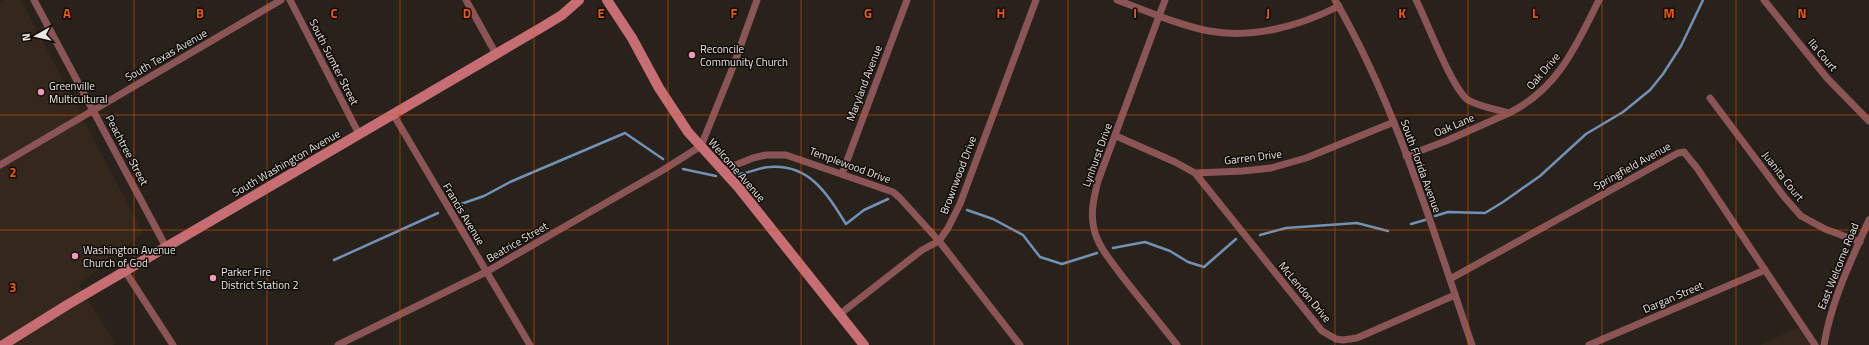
<svg xmlns="http://www.w3.org/2000/svg" width="1869" height="345" viewBox="0 0 1869 345" font-family="'Titillium Web',sans-serif">
	<style>
		.built { fill: #34281c }
		.lines { fill: none; stroke-linecap: round; stroke-linejoin: round }
		.stream { stroke: #7291b7; stroke-width: 2.5 }
		.street { stroke: #8b5456; stroke-width: 7 }
		.secondary { stroke: #c66e73; stroke-width: 10 }
		.grid { fill: none; stroke: #e8590c; stroke-width: 1; stroke-opacity: 0.55 }
		.poi-dot { fill: #f09ab5; stroke: #0f0c09; stroke-width: 1.5 }
		.labels { text-anchor: middle; dominant-baseline: central; stroke-width: 3; stroke-linejoin: round; paint-order: stroke }
		.poi-label { font-size: 11px; fill: #ece7e2; stroke: #0f0c09; text-anchor: start }
		.street-label { font-size: 11px; fill: #ece7e2; stroke: #0f0c09 }
		.grid-label { font-size: 13px; text-anchor: middle; font-weight: bold; fill: #e8590c; stroke: #0f0c09; stroke-width: 3; stroke-linejoin: round; paint-order: stroke }
	</style>
	<rect width="100%" height="100%" fill="#29221a"/>
	<g class="built">
		<path d="M 4,0 L 21,0 L 143,233 L 79,285 L 115,343 L 113,345 L 0,345 L 0,2 Z"/>
		<path d="M 1798,328 L 1810,345 L 1759,345 Z"/>
	</g>
	<g class="lines">
		<g class="stream">
			<path d="M 683,169 L 716,176"/>
			<path d="M 737,174 C 749,174 759,167 770,167 C 810,164 827,194 846,224 L 864,210 L 888,199"/>
			<path d="M 461,204 L 484,196 L 510,182 L 625,133 L 663,159"/>
			<path d="M 967,210 L 993,219 L 1023,235 L 1040,257 L 1062,264 L 1097,253"/>
			<path d="M 1435,216 L 1448,212 L 1485,213 L 1503,202 L 1540,176 L 1586,134 L 1623,112 L 1650,90 L 1663,74 L 1681,46 L 1703,0"/>
			<path d="M 1411,224 L 1425,220"/>
			<path d="M 1260,235 L 1286,228 L 1357,223 L 1388,231"/>
			<path d="M 1113,248 L 1145,242 L 1170,251 L 1188,262 L 1204,267 L 1236,239"/>
			<path d="M 334,260 L 438,213"/>
		</g>
		<g class="street">
			<path d="M 34,0 L 166,247"/>
			<path d="M 290,0 L 359,134"/>
			<path d="M 466,0 L 496,54"/>
			<path d="M 1117,0 C 1147,11 1178,25 1209,31 C 1253,39 1300,26 1339,6"/>
			<path d="M 1165,0 L 1098,181 C 1094,197 1090,213 1094,229 C 1098,247 1112,262 1122,276 C 1140,299 1159,322 1177,345"/>
			<path d="M 1335,0 C 1397,107 1432,228 1472,345"/>
			<path d="M 1416,0 C 1427,21 1452,89 1468,100 C 1480,107 1496,109 1509,113 C 1558,89 1576,46 1599,0"/>
			<path d="M 1764,0 L 1827,78 L 1869,121"/>
			<path d="M 1710,98 L 1785,198 L 1801,216 L 1825,229 L 1860,242"/>
			<path d="M 393,114 L 530,345"/>
			<path d="M 1116,136 L 1175,162 L 1195,173 L 1243,171 L 1271,168 L 1306,158 L 1394,122"/>
			<path d="M 1406,156 L 1446,141 L 1509,113"/>
			<path d="M 0,165 L 281,0"/>
			<path d="M 723,170 L 753,158 L 766,155 L 786,155 L 893,192 L 899,197 L 939,241 L 1020,345"/>
			<path d="M 1195,173 L 1322,331 L 1336,339 L 1343,340 L 1357,338 L 1455,295"/>
			<path d="M 842,174 L 907,0"/>
			<path d="M 125,271 L 173,345"/>
			<path d="M 1450,279 L 1678,153 L 1684,152 L 1697,168 L 1815,345"/>
			<path d="M 840,314 L 922,250 L 939,241 L 948,228 L 960,204 L 1036,0"/>
			<path d="M 338,345 L 486,272 L 663,170 L 701,146 L 733,67 L 757,0"/>
			<path d="M 1589,345 L 1765,270"/>
			<path d="M 1824,345 C 1831,301 1851,261 1869,220"/>
		</g>
		<g class="secondary">
			<path d="M 607,0 L 632,38 L 659,88 L 688,132 L 738,187 L 864,345"/>
			<path d="M 3,345 L 67,305 L 544,26 L 562,15 L 579,0"/>
		</g>
	</g>
	<path class="grid" d="M 134,0 L 134,345M 267,0 L 267,345M 400,0 L 400,345M 534,0 L 534,345M 668,0 L 668,345M 801,0 L 801,345M 934,0 L 934,345M 1068,0 L 1068,345M 1202,0 L 1202,345M 1335,0 L 1335,345M 1468,0 L 1468,345M 1602,0 L 1602,345M 1736,0 L 1736,345M 0,115 L 1869,115M 0,230 L 1869,230"/>
	<g class="poi-dot">
		<circle cx="692" cy="55" r="4"/>
		<circle cx="41" cy="92" r="4"/>
		<circle cx="75" cy="256" r="4"/>
		<circle cx="213" cy="278" r="4"/>
	</g>
	<g class="labels">
		<g class="poi-label">
			<text x="700" y="49">Reconcile<tspan x="700" dy="13">Community Church</tspan></text>
			<text x="49" y="86">Greenville<tspan x="49" dy="13">Multicultural</tspan></text>
			<text x="83" y="250">Washington Avenue<tspan x="83" dy="13">Church of God</tspan></text>
			<text x="221" y="272">Parker Fire<tspan x="221" dy="13">District Station 2</tspan></text>
		</g>
		<g class="street-label">
			<text transform="translate(166 55) rotate(-30)">South Texas Avenue</text>
			<text transform="translate(1823 55) rotate(50)">Ila Court</text>
			<text transform="translate(334 62) rotate(63)">South Sumter Street</text>
			<text transform="translate(1543 71) rotate(-49)">Oak Drive</text>
			<text transform="translate(864 83) rotate(-69)">Maryland Avenue</text>
			<text transform="translate(1454 125) rotate(-23)">Oak Lane</text>
			<text transform="translate(127 150) rotate(62)">Peachtree Street</text>
			<text transform="translate(1097 155) rotate(-70)">Lynhurst Drive</text>
			<text transform="translate(1253 157) rotate(-7)">Garren Drive</text>
			<text transform="translate(286 163) rotate(-30)">South Washington Avenue</text>
			<text transform="translate(850 165) rotate(20)">Templewood Drive</text>
			<text transform="translate(1421 166) rotate(70)">South Florida Avenue</text>
			<text transform="translate(1632 166) rotate(-29)">Springfield Avenue</text>
			<text transform="translate(737 170) rotate(49)">Welcome Avenue</text>
			<text transform="translate(958 175) rotate(-69)">Brownwood Drive</text>
			<text transform="translate(1783 176) rotate(52)">Juanita Court</text>
			<text transform="translate(464 214) rotate(59)">Francis Avenue</text>
			<text transform="translate(517 242) rotate(-30)">Beatrice Street</text>
			<text transform="translate(1838 266) rotate(-68)">East Welcome Road</text>
			<text transform="translate(1305 292) rotate(50)">McLendon Drive</text>
			<text transform="translate(1673 297) rotate(-23)">Dargan Street</text>
		</g>
	</g>
	<g class="grid-label">
		<text x="67" y="18">A</text>
		<text x="200" y="18">B</text>
		<text x="334" y="18">C</text>
		<text x="467" y="18">D</text>
		<text x="601" y="18">E</text>
		<text x="734" y="18">F</text>
		<text x="868" y="18">G</text>
		<text x="1001" y="18">H</text>
		<text x="1135" y="18">I</text>
		<text x="1268" y="18">J</text>
		<text x="1402" y="18">K</text>
		<text x="1535" y="18">L</text>
		<text x="1669" y="18">M</text>
		<text x="1802" y="18">N</text>
		<text x="13" y="177">2</text>
		<text x="13" y="292">3</text>
	</g>
	<g transform="translate(36 36) rotate(262)" stroke="#0f0c09" stroke-width="3" paint-order="stroke">
	<path d="M0-3L7 15L0 10L-7 15Z" fill="#ece7e2"/>
	<text y="-6" font-size="11" font-weight="bold" text-anchor="middle" fill="#ece7e2">N</text>
	</g>
</svg>
